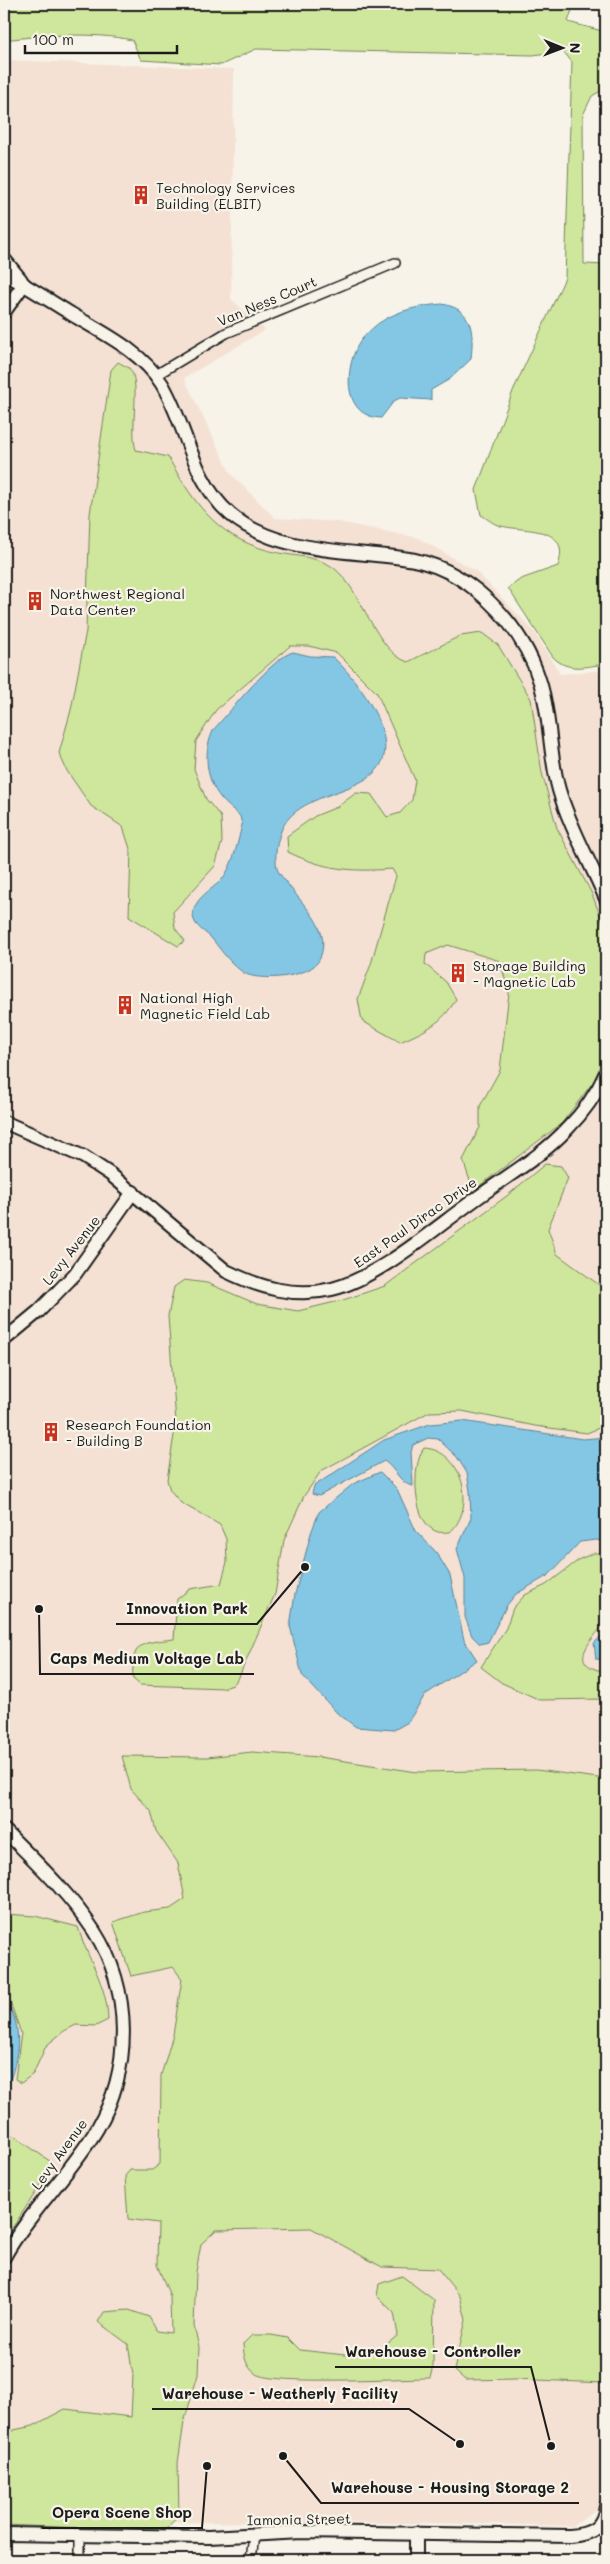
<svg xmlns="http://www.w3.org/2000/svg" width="610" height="2564" viewBox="0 0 610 2564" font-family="Mali,sans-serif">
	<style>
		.built { fill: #f4e1d3 }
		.green { fill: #cfe79c; stroke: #76825c }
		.water { fill: #84c7e5; stroke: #5a8395 }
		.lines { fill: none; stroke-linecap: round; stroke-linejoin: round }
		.street-casing { stroke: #1c1c1c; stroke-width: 12 }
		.secondary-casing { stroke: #1c1c1c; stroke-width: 16 }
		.street { stroke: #f7f3e8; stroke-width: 9 }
		.secondary { stroke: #f7f3e8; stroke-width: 12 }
		.labels { text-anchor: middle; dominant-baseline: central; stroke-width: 4.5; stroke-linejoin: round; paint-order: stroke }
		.poi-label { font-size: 14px; fill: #1c1c1c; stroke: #f7f3e8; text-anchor: start }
		.street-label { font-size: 14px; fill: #1c1c1c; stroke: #f7f3e8 }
		.leader { fill: none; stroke: #1c1c1c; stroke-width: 2 }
		.callout-dot { fill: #1c1c1c; stroke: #f7f3e8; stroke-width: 2 }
		.callout-label { font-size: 15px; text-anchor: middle; font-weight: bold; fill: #1c1c1c; stroke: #f7f3e8; stroke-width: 4.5; stroke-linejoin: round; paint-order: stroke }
	</style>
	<rect width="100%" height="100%" fill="#f7f3e8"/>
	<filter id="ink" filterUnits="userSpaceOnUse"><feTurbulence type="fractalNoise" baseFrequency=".02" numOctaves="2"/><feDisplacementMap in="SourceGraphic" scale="10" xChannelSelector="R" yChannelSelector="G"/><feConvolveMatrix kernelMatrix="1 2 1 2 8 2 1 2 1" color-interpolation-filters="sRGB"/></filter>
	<g filter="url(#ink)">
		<path class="built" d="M 4,60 L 234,69 L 231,299 L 265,330 L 184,378 L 231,474 L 275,518 L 339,522 L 418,538 L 476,571 L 534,631 L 560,674 L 606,670 L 606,2461 L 600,2506 L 574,2526 L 422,2523 L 4,2522 Z"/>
		<g class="green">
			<path d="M 4,4 L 574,4 L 568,22 L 606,32 L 606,88 L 592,96 L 583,115 L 584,264 L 606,265 L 606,664 C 586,666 569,673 553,657 L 508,588 L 521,579 L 558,566 C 572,525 525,532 501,526 C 494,525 487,518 481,515 L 476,490 L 513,391 L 565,278 L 572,62 L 563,51 L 533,55 L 256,49 L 221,65 L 141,60 L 132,40 C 94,32 43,35 4,40 Z"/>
			<path d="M 118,362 C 121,364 126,366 129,368 C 142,380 129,429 136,450 L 168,457 C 196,507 220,541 279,553 C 295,556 320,557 334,568 C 363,591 375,651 408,662 L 460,636 L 482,633 L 498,645 L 531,699 L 542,773 L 557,828 L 592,894 L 606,931 L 606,1052 L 594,1081 L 562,1123 L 478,1187 L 471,1184 L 463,1160 L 480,1127 L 480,1106 L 500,1070 L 509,993 L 500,961 L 448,945 L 426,954 L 425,964 L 446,982 L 456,999 C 443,1023 425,1031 400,1042 L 362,1021 L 358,999 L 371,964 L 396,876 L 392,869 C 352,872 325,870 288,852 L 287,836 L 315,816 L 337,807 L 356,793 L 371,794 L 387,817 L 400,813 L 412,800 L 415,780 L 377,693 L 337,653 L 309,646 L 290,646 L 216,710 L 196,741 L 194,769 L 206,799 L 221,817 L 222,842 L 215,866 L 173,912 L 175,928 L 185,941 L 178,946 L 129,916 L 131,852 L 123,827 L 91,806 L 67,771 L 59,753 L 71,710 L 86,631 L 90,514 L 111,370 Z"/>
			<path d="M 545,1164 L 561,1166 L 568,1178 L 548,1229 L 557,1254 L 606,1290 L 606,1425 L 587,1433 L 535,1426 L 462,1411 L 429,1412 L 321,1471 L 304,1496 L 284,1540 L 275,1594 L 239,1677 L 233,1685 L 224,1688 L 140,1685 L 133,1679 C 131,1642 140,1643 174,1639 L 177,1599 L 190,1589 L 221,1584 L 227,1562 L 226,1539 L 220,1525 L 181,1503 L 170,1490 L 167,1480 L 176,1422 L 168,1316 L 174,1287 L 184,1280 L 207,1283 L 257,1304 L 298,1311 L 343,1300 L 385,1286 L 508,1195 Z"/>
			<path d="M 424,1448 C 463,1450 477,1508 450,1532 C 446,1532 441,1533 438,1532 C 412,1525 411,1465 424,1448 Z"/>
			<path d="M 594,1553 L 606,1553 C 606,1564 609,1612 606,1619 C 600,1635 559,1663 606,1672 L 606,1699 L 540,1700 L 502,1683 L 481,1667 L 506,1628 L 513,1608 L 525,1595 L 546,1585 L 580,1559 Z"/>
			<path d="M 252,1752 L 319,1757 L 417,1772 L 536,1770 L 606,1779 L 606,2377 L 602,2383 L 516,2379 L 465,2380 L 454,2370 L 466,2320 L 460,2296 L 438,2269 L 382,2267 L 311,2228 L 216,2230 L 201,2244 L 196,2272 L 194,2326 L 199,2347 L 198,2375 L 184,2422 L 178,2463 L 179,2515 L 167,2528 L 98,2529 L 4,2525 L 4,2432 L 33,2426 L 65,2409 L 131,2417 L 133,2375 L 128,2344 L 98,2322 L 104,2312 L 129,2310 L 149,2317 L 157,2331 L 171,2333 L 170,2296 L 157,2265 L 158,2223 L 128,2219 L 125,2176 L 130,2170 L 152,2170 L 160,2164 L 161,2075 L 173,2035 L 182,1979 L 173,1967 L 131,1976 L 113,1922 L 144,1912 L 170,1909 L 185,1899 L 178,1863 L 156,1831 L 151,1811 L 131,1789 L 122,1756 L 207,1757 Z"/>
			<path d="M 4,1914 L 35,1916 L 78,1927 C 88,1962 107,1982 108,2020 L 96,2026 L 76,2025 L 64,2031 L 46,2046 L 33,2074 L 21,2083 L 15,2079 L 21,2033 L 9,1999 L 4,1995 Z"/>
			<path d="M 4,2129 L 54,2164 L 13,2227 L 4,2229 Z"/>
			<path d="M 402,2276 L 434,2300 L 433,2366 L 430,2378 C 402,2378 273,2385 256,2374 C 245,2366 244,2356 243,2344 L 252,2335 L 271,2335 L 288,2338 L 300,2350 L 354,2356 L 381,2349 L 398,2335 L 394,2313 L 377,2296 L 379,2284 Z"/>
		</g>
		<g class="water">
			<path d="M 442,304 C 473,309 474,331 471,359 L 450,379 L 431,390 L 431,400 L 400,398 L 394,401 L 381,418 C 345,417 344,375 356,349 C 360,339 371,329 379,323 C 398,310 419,306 442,304 Z"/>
			<path d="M 293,652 L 310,656 L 333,657 C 352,675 370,699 380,724 C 409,802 301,779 281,831 C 277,842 274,856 277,868 C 278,873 284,879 287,883 C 303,906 332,928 320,958 C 313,978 259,982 244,973 C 231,964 223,953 213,940 C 207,932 193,927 193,915 C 194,895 219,887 225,875 C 234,861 238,841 242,825 L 240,816 C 234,810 225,804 220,797 C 205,778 203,750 214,729 C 230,712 273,657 293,652 Z"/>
			<path d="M 462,1421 L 583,1439 L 606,1437 L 606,1542 L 596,1540 L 580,1542 L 549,1575 L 516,1594 L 507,1605 L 488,1642 L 480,1644 L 472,1636 L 465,1617 L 465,1578 L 457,1549 L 471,1518 L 470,1491 L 467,1473 L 457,1457 L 438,1439 L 428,1438 L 413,1445 L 411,1452 L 413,1486 C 401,1485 394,1467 384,1461 L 319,1496 L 312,1494 L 314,1486 L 384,1440 L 430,1424 Z"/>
			<path d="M 380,1472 L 397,1489 L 416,1531 L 436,1552 L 450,1575 L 464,1640 L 477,1660 L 425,1695 L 408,1722 L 394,1730 L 356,1727 L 337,1713 L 302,1675 L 290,1626 L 295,1594 L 311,1533 L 319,1512 L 353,1484 Z"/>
			<path d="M 606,1632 L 606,1660 L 596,1659 L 594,1643 Z"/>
			<path d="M 4,1999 C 26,2026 18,2065 4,2094 Z"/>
		</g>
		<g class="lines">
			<g class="street-casing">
				<g id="street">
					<path d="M 156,375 L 226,333 L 395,263"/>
					<path d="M 80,2560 L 80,2536"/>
					<path d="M 251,2560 L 254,2535"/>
				</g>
			</g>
			<g class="secondary-casing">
				<g id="secondary">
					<path d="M 4,259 L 21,280"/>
					<path d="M 4,273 C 27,286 50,301 73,315 C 105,334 142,352 162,384 C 187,426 192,481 230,514 C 276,553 345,550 402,558 C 466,565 522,623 540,682 C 551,717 549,755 559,790 C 570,828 591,863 606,899"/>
					<path d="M 4,312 L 24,284"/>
					<path d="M 4,1122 L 84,1157 L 110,1174 L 226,1271 C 261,1288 294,1298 332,1289 C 380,1277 436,1227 477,1198 C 507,1176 542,1156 567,1129 C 583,1113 597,1093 606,1073"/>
					<path d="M 4,1340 L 39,1311 L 75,1274 L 133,1192"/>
					<path d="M 4,1830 C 35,1861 70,1894 94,1931 C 132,1990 132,2069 97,2129 C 70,2174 30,2211 4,2257"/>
					<path d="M 4,2534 L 209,2537 L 301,2532 L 570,2536 C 592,2534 603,2528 606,2506"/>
					<path d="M 416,2560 L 416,2533"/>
				</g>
			</g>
			<use href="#street" class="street"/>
			<use href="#secondary" class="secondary"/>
		</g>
	</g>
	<defs>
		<g id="building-bare" transform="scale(1.5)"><path d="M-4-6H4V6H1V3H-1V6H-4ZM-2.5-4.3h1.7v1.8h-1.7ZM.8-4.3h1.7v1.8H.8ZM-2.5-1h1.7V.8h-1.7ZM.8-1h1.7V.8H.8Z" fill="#c8321e" stroke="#f7f3e8" stroke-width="2.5" paint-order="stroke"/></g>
	</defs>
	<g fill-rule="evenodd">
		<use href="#building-bare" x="141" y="195"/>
		<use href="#building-bare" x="35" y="601"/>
		<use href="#building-bare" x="458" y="973"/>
		<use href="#building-bare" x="125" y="1005"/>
		<use href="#building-bare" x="51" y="1432"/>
	</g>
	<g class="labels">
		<g class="poi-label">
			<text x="156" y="187">Technology Services<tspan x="156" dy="16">Building (ELBIT)</tspan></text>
			<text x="50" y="593">Northwest Regional<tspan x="50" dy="16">Data Center</tspan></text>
			<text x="473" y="965">Storage Building<tspan x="473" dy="16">- Magnetic Lab</tspan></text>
			<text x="140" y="997">National High<tspan x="140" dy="16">Magnetic Field Lab</tspan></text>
			<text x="66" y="1424">Research Foundation<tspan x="66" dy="16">- Building B</tspan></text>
		</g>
		<g class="street-label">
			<text transform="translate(267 301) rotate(-23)">Van Ness Court</text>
			<text transform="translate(415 1222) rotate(-35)">East Paul Dirac Drive</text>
			<text transform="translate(71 1250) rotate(-52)">Levy Avenue</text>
			<text transform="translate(59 2154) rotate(-54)">Levy Avenue</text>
			<text transform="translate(299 2519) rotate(-1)">Iamonia Street</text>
		</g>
	</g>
	<path class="leader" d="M305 1567L257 1624H116M39 1609L40 1674H254M551 2446L531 2367H335M460 2444L409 2409H152M283 2456L321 2503H579M207 2466L202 2528H42"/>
	<g class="callout-dot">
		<circle cx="305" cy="1567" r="5"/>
		<circle cx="39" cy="1609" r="5"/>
		<circle cx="551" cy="2446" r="5"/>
		<circle cx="460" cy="2444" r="5"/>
		<circle cx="283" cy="2456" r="5"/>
		<circle cx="207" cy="2466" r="5"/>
	</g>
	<g class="callout-label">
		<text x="187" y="1614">Innovation Park</text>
		<text x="147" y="1664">Caps Medium Voltage Lab</text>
		<text x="433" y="2357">Warehouse - Controller</text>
		<text x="280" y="2399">Warehouse - Weatherly Facility</text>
		<text x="450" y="2493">Warehouse - Housing Storage 2</text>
		<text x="122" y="2518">Opera Scene Shop</text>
	</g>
	<rect width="610" height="2564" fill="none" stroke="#f7f3e8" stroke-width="20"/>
	<rect x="10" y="10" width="590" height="2544" fill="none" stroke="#1c1c1c" stroke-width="2" filter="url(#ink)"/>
	<g transform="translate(562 48) rotate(91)" stroke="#f7f3e8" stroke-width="4" paint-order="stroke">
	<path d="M0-4L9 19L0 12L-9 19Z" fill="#1c1c1c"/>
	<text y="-8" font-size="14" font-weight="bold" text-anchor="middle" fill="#1c1c1c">N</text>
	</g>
	<path d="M25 45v8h152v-8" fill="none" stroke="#1c1c1c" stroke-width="2.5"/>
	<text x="32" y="45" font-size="15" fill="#1c1c1c" stroke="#f7f3e8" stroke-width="4" paint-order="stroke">100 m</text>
</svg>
